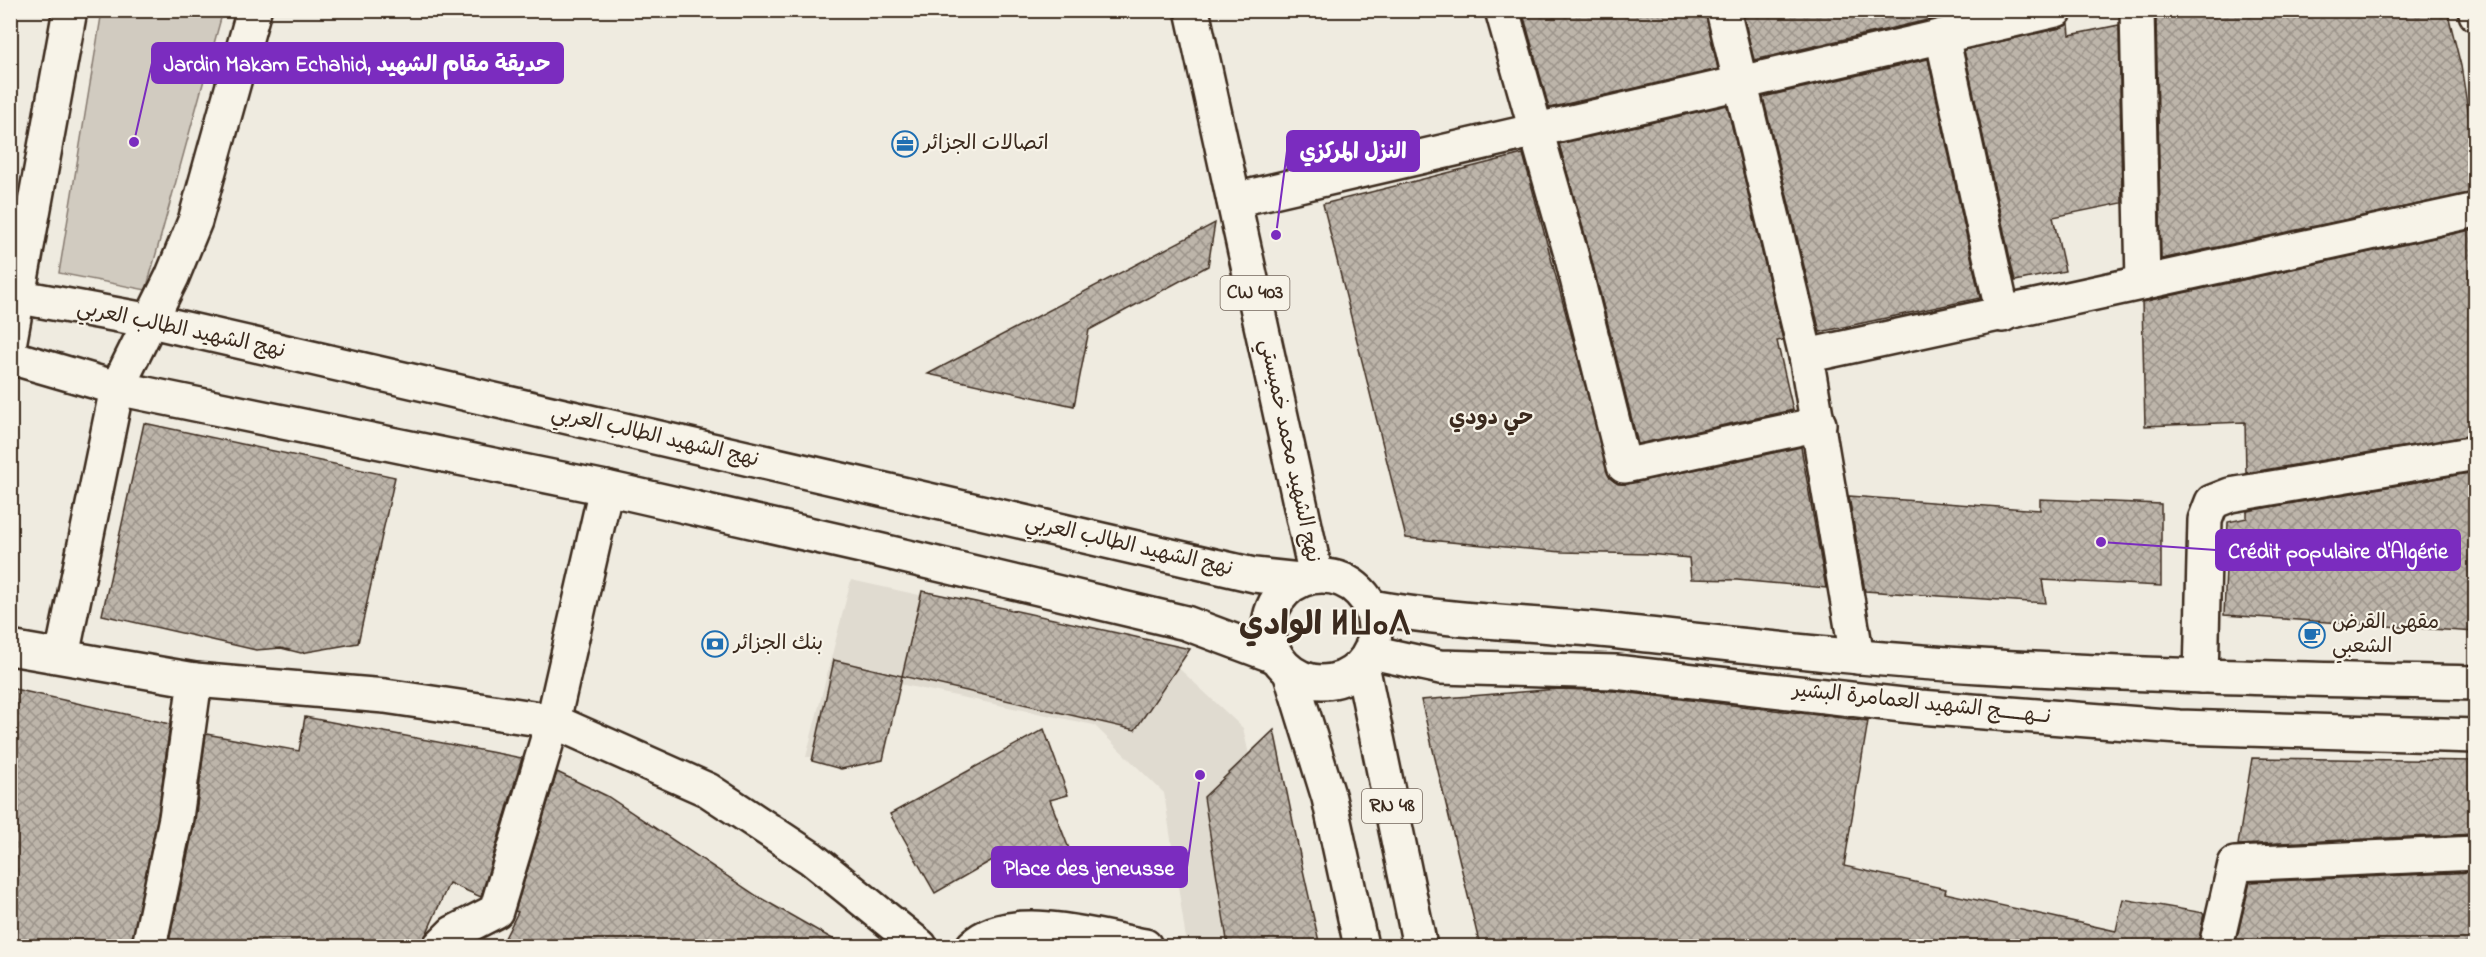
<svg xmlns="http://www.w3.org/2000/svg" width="2486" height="957" viewBox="0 0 2486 957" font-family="'Indie Flower','Playpen Sans Arabic','Noto Sans Tifinagh',sans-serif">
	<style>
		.built { fill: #e0dbd0 }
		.park { fill: #d1cbc0; stroke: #867a6f; stroke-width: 1.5 }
		.building { fill: url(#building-cross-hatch); stroke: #3b2a1e; stroke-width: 1.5 }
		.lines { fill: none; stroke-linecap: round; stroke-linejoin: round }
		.minor-casing { stroke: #3b2a1e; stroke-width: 38 }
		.secondary-casing { stroke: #3b2a1e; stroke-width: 38 }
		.primary-casing { stroke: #3b2a1e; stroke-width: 38 }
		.minor { stroke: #f7f3e8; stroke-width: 33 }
		.secondary { stroke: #f7f3e8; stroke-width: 33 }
		.primary { stroke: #f7f3e8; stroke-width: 33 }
		.labels { text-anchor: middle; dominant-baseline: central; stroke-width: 4.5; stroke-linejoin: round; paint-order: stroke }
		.shield { fill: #f7f3e8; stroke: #73665b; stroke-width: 1.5 }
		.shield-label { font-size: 20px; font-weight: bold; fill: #3b2a1e }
		.poi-label { font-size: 21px; fill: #3b2a1e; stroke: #f7f3e8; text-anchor: start }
		.street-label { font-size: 21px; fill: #3b2a1e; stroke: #f7f3e8 }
		.neighbourhood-label { font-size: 22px; font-weight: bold; fill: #3b2a1e; stroke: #f7f3e8 }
		.town-label { font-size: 33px; font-weight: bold; fill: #3b2a1e; stroke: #f7f3e8 }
		.leader { fill: none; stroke: #7b2cbf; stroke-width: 2 }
		.callout-dot { fill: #7b2cbf; stroke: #f7f3e8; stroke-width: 2 }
		.callout { fill: #7b2cbf; stroke: #7b2cbf; stroke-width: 2 }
		.callout-label { font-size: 22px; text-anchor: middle; font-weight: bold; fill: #fff }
	</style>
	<defs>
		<pattern id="building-cross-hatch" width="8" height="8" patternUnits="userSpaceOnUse" patternTransform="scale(1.5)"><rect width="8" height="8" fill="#bdb5aa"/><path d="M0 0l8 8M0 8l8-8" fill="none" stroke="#9b938a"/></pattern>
	</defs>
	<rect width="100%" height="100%" fill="#efebe0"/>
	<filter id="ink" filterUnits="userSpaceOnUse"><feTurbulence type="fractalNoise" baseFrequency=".0167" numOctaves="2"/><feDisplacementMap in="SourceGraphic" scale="12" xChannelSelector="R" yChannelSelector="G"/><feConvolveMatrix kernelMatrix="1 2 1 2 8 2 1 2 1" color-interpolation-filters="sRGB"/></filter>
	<g filter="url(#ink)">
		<path class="built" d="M 851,580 L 1156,647 L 1243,728 L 1289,933 L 1287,946 L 1223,946 L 1186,939 L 1164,793 L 1094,725 L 866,677 L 843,757 L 806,757 Z"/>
		<path class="park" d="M 102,11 L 223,11 L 146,290 L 59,273 Z"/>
		<g class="building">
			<path d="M 1522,10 L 1705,10 L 1718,69 L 1549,108 Z"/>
			<path d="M 1742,10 L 1971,10 L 1754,60 Z"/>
			<path d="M 2182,10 L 2447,10 L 2461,66 L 2475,155 L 2475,192 L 2161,259 L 2156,17 Z"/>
			<path d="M 2069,24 L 2070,35 L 2119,25 L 2122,203 L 2053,217 L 2065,271 L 2015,281 L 1964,50 L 2060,28 Z"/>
			<path d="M 1928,59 L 1980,298 L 1820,332 L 1763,97 Z"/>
			<path d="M 1727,105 L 1783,340 L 1777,341 L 1793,410 L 1638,444 L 1589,249 L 1559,144 Z"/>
			<path d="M 1523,154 L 1610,478 L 1618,484 L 1628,484 L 1801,447 L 1826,588 L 1737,580 L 1691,579 L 1689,558 L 1649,554 L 1562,552 L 1406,538 L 1323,204 Z"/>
			<path d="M 1215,223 L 1208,266 L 1089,330 L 1074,406 L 928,374 Z"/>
			<path d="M 2475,229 L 2475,435 L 2246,473 L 2245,422 L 2145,426 L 2142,302 Z"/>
			<path d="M 144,423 L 395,477 L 358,643 L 301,653 L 281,648 L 256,650 L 102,615 Z"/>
			<path d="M 2475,472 L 2475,632 L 2224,615 L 2228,522 L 2247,518 L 2247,511 Z"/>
			<path d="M 1849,496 L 2040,510 L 2040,499 L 2161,504 L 2161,586 L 2042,580 L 2046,603 L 1865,591 Z"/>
			<path d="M 922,591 L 976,602 L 1190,649 L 1135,730 L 902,676 Z"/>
			<path d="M 834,660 L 902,676 L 883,760 L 841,769 L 812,761 Z"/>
			<path d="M 10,688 L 170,724 L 158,815 L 131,946 L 10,946 Z"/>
			<path d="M 1558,689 L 1614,691 L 1868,721 L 1844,866 L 1946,889 L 1945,893 L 2116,931 L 2123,899 L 2204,913 L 2198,946 L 1480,946 L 1421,700 Z"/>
			<path d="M 305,717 L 522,758 L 481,897 L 449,883 L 421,946 L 168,946 L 195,821 L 206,734 L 299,751 Z"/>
			<path d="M 1044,729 L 1068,795 L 1050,800 L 1071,854 L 1032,878 L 1008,851 L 935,893 L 890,814 Z"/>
			<path d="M 1274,730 L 1303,870 L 1320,946 L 1228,946 L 1204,797 Z"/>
			<path d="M 2252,758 L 2475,761 L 2475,834 L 2238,845 Z"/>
			<path d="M 557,772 L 607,796 L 757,896 L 845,946 L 501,946 L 518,912 L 515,911 Z"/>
			<path d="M 2475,872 L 2475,946 L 2235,946 L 2250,882 Z"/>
		</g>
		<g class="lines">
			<g class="minor-casing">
				<g id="minor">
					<path d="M 1502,10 L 1571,254 L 1624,466 L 1819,424"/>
					<path d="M 1723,10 L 1806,356 L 1857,657"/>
					<path d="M 2137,10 L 2143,283"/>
					<path d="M 2475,10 L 2476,14"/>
					<path d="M 1942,36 L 2003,315"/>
					<path d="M 1234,200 L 2056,10"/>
					<path d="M 10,340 L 70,10"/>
					<path d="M 1806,356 L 2476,210"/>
					<path d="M 10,648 L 195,680 L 385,696 L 553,721 L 708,790 L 811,858 L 920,946"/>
					<path d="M 62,656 L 117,388 L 172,277 L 195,221 L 254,10"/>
					<path d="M 2201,676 L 2205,520 L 2212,502 L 2230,495 L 2476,453"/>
					<path d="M 149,946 L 176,818 L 195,680"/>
					<path d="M 440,946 L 453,933 L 496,911 L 553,721 L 606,488"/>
					<path d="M 973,946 C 1010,910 1099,938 1145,946"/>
					<path d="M 2216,946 L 2235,864 L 2476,853"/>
				</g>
			</g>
			<g class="secondary-casing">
				<g id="secondary">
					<path d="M 10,295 L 151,321 L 1254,575 L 1300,580"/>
					<path d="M 10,357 L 117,388 L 606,488 L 874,549 L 1186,623 L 1277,657"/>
					<path d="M 1371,607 C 1453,622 1537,623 1620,632 C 1740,645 1860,659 1980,666 C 2145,676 2310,679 2476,683"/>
					<path d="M 1371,652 L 1440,667 L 1615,672 L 1920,707 L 2179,727 L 2476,736"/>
				</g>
			</g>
			<g class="primary-casing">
				<g id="primary">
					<path d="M 1192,10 L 1316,576"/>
					<circle cx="1322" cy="629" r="53"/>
					<path d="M 1362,665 L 1420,946"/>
					<path d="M 1290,672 L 1329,798 L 1361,946"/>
				</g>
			</g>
			<use href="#minor" class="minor"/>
			<use href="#secondary" class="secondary"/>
			<use href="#primary" class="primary"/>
		</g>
	</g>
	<defs>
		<g id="office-ring" transform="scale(1.35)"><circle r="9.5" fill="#f7f3e8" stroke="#1f6fb2" stroke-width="1.5"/><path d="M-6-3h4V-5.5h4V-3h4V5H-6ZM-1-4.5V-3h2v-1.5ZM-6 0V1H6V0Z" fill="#1f6fb2"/></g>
		<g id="cafe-ring" transform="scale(1.35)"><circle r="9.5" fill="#f7f3e8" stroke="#1f6fb2" stroke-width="1.5"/><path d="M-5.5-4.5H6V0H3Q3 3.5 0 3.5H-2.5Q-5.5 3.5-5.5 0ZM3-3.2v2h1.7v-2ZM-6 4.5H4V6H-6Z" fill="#1f6fb2"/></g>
		<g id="bank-ring" transform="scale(1.35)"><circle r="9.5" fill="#f7f3e8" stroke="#1f6fb2" stroke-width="1.5"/><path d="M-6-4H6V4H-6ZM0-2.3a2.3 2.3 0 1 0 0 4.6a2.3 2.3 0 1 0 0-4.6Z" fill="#1f6fb2"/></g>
	</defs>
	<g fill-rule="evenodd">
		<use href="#office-ring" x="905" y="144"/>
		<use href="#cafe-ring" x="2312" y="635"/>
		<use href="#bank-ring" x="715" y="644"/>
	</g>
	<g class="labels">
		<g class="shield">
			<rect x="1220.5" y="276" width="69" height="34" rx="4.5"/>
			<rect x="1362" y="789" width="60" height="34" rx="4.5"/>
		</g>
		<g class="shield-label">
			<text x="1255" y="293">CW 403</text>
			<text x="1392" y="806">RN 48</text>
		</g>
		<g class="poi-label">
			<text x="924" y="144">اتصالات الجزائر</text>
			<text x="2332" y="623">مقهى القرض<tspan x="2332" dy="24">الشعبي</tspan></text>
			<text x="734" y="644">بنك الجزائر</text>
		</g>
		<g class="street-label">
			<text transform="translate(181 330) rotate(12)">نهج الشهيد الطالب العربي</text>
			<text transform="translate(655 437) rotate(13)">نهج الشهيد الطالب العربي</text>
			<text transform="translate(1289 451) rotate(78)">نهج الشهيد محمد خميستي</text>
			<text transform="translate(1129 546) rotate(13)">نهج الشهيد الطالب العربي</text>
			<text transform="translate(1922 704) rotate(6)">نــهـــــج الشهيد العمامرة البشير</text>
		</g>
		<g class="neighbourhood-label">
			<text x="1491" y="419">حي دودي</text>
		</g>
		<g class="town-label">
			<text x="1325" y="626">الوادي ⵍⵡⴰⴷ</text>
		</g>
	</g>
	<path class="leader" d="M134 142L152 63M1276 235L1287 151M2101 542L2216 550M1200 775L1187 867"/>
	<g class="callout-dot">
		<circle cx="134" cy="142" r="6"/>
		<circle cx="1276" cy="235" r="6"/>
		<circle cx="2101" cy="542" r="6"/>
		<circle cx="1200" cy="775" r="6"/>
	</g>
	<g class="callout">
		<rect x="152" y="43" width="411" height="40" rx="6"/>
		<rect x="1287" y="131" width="132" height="40" rx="6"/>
		<rect x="2216" y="530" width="244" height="40" rx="6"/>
		<rect x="992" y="847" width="195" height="40" rx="6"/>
	</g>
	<g class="callout-label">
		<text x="357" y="71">Jardin Makam Echahid, حديقة مقام الشهيد</text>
		<text x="1353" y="158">النزل المركزي</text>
		<text x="2338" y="558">Crédit populaire d'Algérie</text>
		<text x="1089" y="875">Place des jeneusse</text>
	</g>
	<rect width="2486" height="957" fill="none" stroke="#f7f3e8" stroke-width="36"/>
	<rect x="18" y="18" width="2450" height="921" fill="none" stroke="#3b2a1e" stroke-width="2" filter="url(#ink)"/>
</svg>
